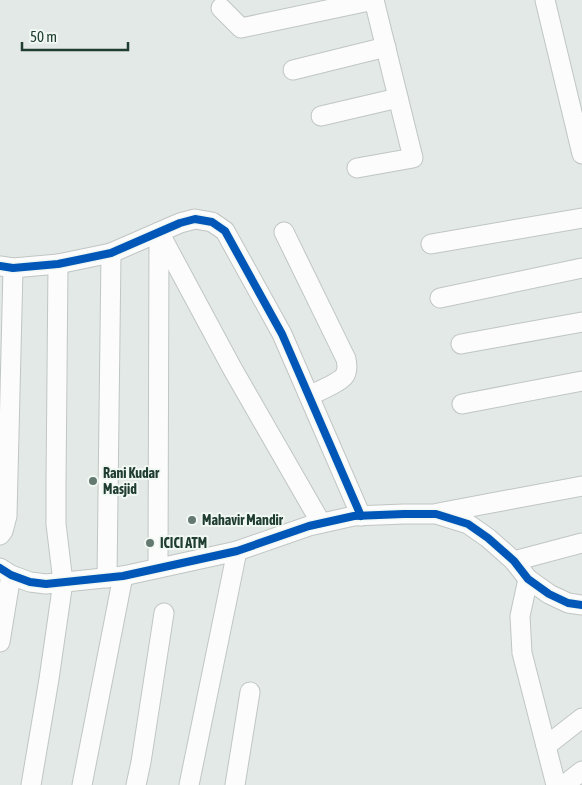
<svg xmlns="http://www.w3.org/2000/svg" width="582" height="785" viewBox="0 0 582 785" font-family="'Asap Condensed',sans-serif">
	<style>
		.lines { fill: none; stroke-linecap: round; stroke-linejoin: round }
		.minor-casing { stroke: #c0c6c3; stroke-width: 21 }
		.minor { stroke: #fbfcfb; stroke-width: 19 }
		.cycleway-casing { stroke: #f1f8f4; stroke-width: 11 }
		.cycleway { stroke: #0057b8; stroke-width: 8 }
		.poi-dot { fill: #647971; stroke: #f1f8f4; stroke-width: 2 }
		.labels { text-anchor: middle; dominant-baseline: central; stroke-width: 4; stroke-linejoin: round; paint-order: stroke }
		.poi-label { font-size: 14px; font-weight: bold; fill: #203d32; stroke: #f1f8f4; text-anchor: start }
	</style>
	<rect width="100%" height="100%" fill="#e3e9e6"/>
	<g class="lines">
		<g class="minor-casing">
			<g id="minor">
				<path d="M 545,0 L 582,154"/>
				<path d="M 221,8 L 241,28 L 374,0"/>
				<path d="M 293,70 L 386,47"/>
				<path d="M 321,116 L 398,98"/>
				<path d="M 357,168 L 413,158 L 374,0"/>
				<path d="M 284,232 L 346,359 C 347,364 348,370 345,375 C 341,382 317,392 309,396"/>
				<path d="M 160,234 L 232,368 L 321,523"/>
				<path d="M 431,244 L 582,218"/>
				<path d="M 0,266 L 13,268 L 58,264 L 111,253 L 180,223 L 195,219 L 212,222 L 225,231 L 282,334 L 361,516"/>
				<path d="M 440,298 L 582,268"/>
				<path d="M 461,344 L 582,322"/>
				<path d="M 462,404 L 582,381"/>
				<path d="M 438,513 L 582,486"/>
				<path d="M 0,535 L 3,531 L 7,516 L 13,268"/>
				<path d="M 514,561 L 582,543"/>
				<path d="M 0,568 L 11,575 L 30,582 L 46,584 L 123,576 L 237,551 L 309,526 L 354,516 L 404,514 L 436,514 L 468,524 L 488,538 L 514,561 L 528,579 L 549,594 L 568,603 L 582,605"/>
				<path d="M 158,568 L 159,232"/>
				<path d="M 107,578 L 111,253"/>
				<path d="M 528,579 L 520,616 L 522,653 L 556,785"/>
				<path d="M 0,642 L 11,575"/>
				<path d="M 546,746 L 582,718"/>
				<path d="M 31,785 L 49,679 L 63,582 L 56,524 L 56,483 L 58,264"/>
				<path d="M 82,785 L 123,576"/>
				<path d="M 136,785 L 141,762 L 164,613"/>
				<path d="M 189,785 L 237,551"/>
				<path d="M 235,785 L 250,692"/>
				<path d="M 564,785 L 582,771"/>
			</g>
		</g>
		<use href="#minor" class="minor"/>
		<g class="cycleway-casing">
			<g id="cycleway">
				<path d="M 0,266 L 13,268 L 58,264 L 111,253 L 180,223 L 195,219 L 212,222 L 225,231 L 282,334 L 361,516"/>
				<path d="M 0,568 L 11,575 L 30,582 L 46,584 L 123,576 L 237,551 L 309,526 L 354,516 L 404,514 L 436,514 L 468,524 L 488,538 L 514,561 L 528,579 L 549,594 L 568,603 L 582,605"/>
			</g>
		</g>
		<use href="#cycleway" class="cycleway"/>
	</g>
	<g class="poi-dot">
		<circle cx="93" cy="481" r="5"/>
		<circle cx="192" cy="520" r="5"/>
		<circle cx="150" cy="543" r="5"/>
	</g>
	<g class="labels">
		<g class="poi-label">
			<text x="103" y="473">Rani Kudar<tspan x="103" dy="16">Masjid</tspan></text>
			<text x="202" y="520">Mahavir Mandir</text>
			<text x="160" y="543">ICICI ATM</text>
		</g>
	</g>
	<path d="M22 42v8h106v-8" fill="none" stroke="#203d32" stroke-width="2.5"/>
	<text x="30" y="42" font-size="15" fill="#203d32" stroke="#f1f8f4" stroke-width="4" paint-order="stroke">50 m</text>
</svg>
